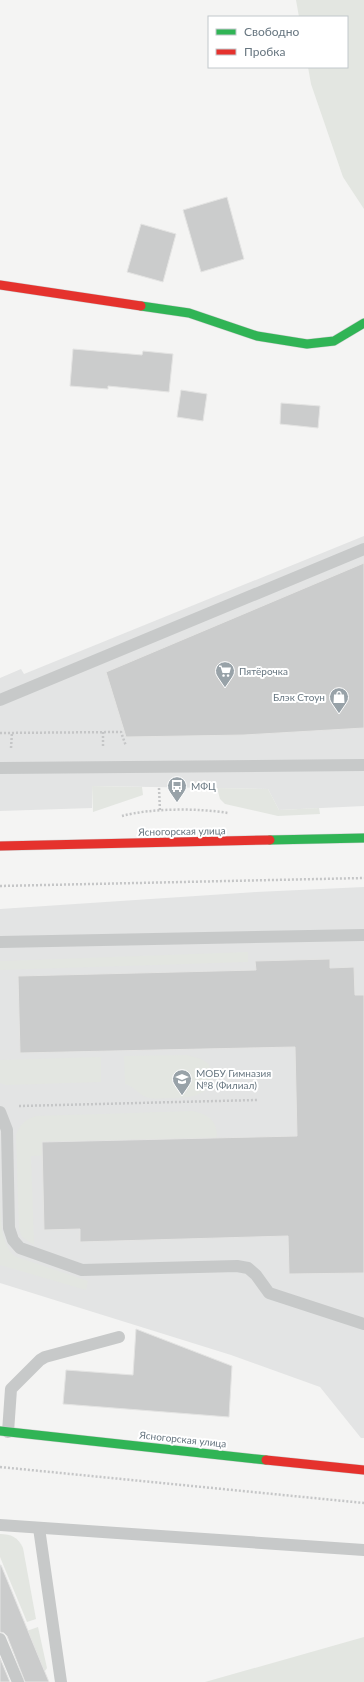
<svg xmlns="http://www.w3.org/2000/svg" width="364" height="1682" viewBox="0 0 364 1682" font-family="Lato,sans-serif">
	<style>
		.built { fill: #e3e4e4 }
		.green { fill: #e3e6e1 }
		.building { fill: #cbcccc; stroke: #e4e4e3 }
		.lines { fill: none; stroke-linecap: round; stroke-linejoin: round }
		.fast-casing { stroke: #d0d1d1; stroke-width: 10 }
		.jam-casing { stroke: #d0d1d1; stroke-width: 10 }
		.path { stroke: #c5c6c7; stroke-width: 2.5; stroke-dasharray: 2 2; stroke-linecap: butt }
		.lane { stroke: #c7c9c9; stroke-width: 12 }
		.fast { stroke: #30b455; stroke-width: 9 }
		.jam { stroke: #e5322d; stroke-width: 9 }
		.labels { text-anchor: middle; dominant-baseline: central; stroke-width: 4; stroke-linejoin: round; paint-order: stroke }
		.poi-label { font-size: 10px; fill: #677680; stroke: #fff; text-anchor: start }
		.street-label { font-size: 10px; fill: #677680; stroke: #fff }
	</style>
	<rect width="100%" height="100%" fill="#f4f4f3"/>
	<g class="built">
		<path d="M 364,536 L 364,806 L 279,810 L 268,789 L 92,786 L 92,808 L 0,811 L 0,678 L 21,669 L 24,674 Z"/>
		<path d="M 364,887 L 364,1438 L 361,1438 L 320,1387 L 231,1355 L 0,1283 L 0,909 L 256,892 Z"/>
	</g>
	<g class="green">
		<path d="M 296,0 L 364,0 L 364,209 L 343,177 L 311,84 L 308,67 L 347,67 L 347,17 L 299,17 Z"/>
		<path d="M 92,786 L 142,787 L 143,795 L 93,812 Z"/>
		<path d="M 217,788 L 268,789 L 279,810 L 319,808 L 320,814 L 278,816 L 225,804 L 220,799 Z"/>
		<path d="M 248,952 L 248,962 L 0,970 L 0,961 L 4,961 Z"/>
		<path d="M 187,1055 L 201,1059 L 209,1064 C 220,1094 194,1098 171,1098 C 163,1098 154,1100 146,1097 C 138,1094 134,1086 125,1084 L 124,1056 Z"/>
		<path d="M 101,1057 L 101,1082 L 6,1085 L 0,1083 L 0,1060 Z"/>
		<path d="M 193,1111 C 219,1117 217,1128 217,1150 L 31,1156 L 34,1245 L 22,1237 L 19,1229 L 16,1135 C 20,1124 25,1120 36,1116 Z"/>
		<path d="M 0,1199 C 1,1219 0,1242 14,1256 L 88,1281 L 86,1290 L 0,1265 Z"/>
		<path d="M 0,1534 C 11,1534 18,1537 23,1548 L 36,1619 L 27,1622 L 0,1557 Z"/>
		<path d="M 38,1627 L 47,1668 L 37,1682 L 18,1634 Z"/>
		<path d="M 364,1637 L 364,1682 L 205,1682 Z"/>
	</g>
	<g class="building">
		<path d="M 227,197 L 244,259 L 201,272 L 183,210 Z"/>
		<path d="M 141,224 L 176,234 L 163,282 L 127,272 Z"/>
		<path d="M 73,349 L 142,355 L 143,351 L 173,354 L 169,392 L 108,386 L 108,389 L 70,386 Z"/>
		<path d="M 181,390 L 207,394 L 203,421 L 177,417 Z"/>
		<path d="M 281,403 L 320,406 L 318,428 L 280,424 Z"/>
		<path d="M 364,563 L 364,728 L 244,735 L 126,737 L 106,672 Z"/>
		<path d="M 330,959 L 330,968 L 354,967 L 355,995 L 364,995 L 364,1273 L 289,1274 L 288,1236 L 80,1242 L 80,1229 L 44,1230 L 42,1142 L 297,1136 L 295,1047 L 20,1053 L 18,976 L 256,970 L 255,961 Z"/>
		<path d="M 136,1329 L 232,1366 L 229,1417 L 63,1404 L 66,1370 L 133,1375 Z"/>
		<path d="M 0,1565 L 1,1565 L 49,1682 L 25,1682 L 7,1636 L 4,1633 L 0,1632 Z"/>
		<path d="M 0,1658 L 10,1682 L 0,1682 Z"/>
	</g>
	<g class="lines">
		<g class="fast-casing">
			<g id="fast">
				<path d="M 141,306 L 189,313 L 257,336 L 307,344 L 334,341 L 364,323"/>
				<path d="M 270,840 L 364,838"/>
				<path d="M 0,1431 L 266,1460"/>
			</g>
		</g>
		<g class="jam-casing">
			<g id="jam">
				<path d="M 0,285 L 141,306"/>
				<path d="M 0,846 L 270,840"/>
				<path d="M 266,1460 L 364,1470"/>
			</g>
		</g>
		<g class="path">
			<path d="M 103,732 L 103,746"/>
			<path d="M 0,733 L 121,732 L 126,746"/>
			<path d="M 11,748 L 12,732"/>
			<path d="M 159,788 L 160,811"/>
			<path d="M 122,816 C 151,808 199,808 228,813"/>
			<path d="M 0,886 L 364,878"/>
			<path d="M 19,1106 L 257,1100"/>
			<path d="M 0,1467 L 364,1503"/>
		</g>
		<g class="lane">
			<path d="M 0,700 L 364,549"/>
			<path d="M 0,768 L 364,765"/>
			<path d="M 0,942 L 364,935"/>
			<path d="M 0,1112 L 7,1130 L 9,1228 L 13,1240 L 20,1248 L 82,1270 L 237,1266 L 248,1268 L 256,1275 L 269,1293 L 364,1324"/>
			<path d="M 8,1432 L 11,1389 L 40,1360 L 45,1357 L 119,1337"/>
			<path d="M 0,1525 L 364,1550"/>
			<path d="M 39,1528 L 61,1682"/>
			<path d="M 0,1639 L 18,1682"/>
		</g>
		<use href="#fast" class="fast"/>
		<use href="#jam" class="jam"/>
	</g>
	<defs>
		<g id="supermarket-pin" transform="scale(1)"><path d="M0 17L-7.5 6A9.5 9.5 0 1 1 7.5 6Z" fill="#98a2a8" stroke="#fff"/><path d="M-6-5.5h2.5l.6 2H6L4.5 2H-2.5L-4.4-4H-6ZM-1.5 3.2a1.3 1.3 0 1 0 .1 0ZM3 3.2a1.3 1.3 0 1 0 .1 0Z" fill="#fff"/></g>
		<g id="shop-pin" transform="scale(1)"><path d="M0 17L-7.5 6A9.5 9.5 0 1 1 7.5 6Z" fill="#98a2a8" stroke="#fff"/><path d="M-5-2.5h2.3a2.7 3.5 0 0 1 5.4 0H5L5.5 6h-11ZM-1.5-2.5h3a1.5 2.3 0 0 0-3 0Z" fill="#fff"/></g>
		<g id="bus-pin" transform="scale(1)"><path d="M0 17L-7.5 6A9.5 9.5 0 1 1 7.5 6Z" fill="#98a2a8" stroke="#fff"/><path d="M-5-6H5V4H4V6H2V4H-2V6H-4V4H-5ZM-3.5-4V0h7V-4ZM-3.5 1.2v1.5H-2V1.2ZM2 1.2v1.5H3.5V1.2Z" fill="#fff"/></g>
		<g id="school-pin" transform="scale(1)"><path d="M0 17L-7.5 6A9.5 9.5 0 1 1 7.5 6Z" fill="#98a2a8" stroke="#fff"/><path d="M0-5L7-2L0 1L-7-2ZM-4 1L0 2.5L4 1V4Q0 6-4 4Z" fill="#fff"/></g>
	</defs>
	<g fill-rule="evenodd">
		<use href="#supermarket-pin" x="225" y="671"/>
		<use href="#shop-pin" x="339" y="697"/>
		<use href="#bus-pin" x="177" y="786"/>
		<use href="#school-pin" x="182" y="1079"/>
	</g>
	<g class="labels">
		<g class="poi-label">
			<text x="239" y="671">Пятёрочка</text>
			<text x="325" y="697" text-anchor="end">Блэк Стоун</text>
			<text x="191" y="786">МФЦ</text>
			<text x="196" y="1073">МОБУ Гимназия<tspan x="196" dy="12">№8 (Филиал)</tspan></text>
		</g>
		<g class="street-label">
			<text transform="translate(182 831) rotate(-1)">Ясногорская улица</text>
			<text transform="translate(183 1439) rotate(6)">Ясногорская улица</text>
		</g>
	</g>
	<rect x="208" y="16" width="140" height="52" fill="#ffffff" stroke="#c2c8cc"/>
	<rect x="216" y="29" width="20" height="6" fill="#30b455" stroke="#c2c8cc"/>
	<text x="244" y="36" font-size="12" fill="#677680">Свободно</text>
	<rect x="216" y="49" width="20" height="6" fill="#e5322d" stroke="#c2c8cc"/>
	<text x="244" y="56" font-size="12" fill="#677680">Пробка</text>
</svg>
